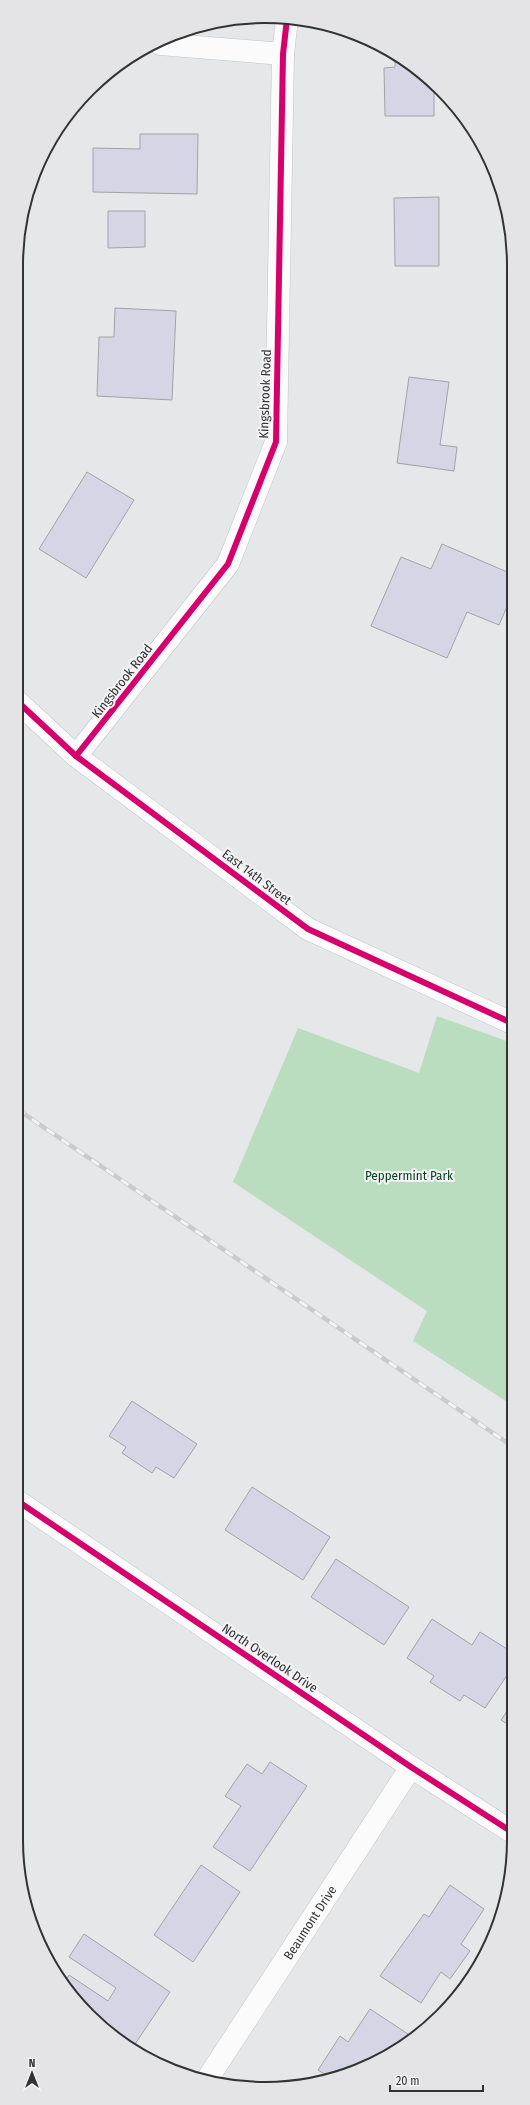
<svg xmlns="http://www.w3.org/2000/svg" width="530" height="2105" viewBox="0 0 530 2105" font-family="'Fira Sans Condensed',sans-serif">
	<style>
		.green { fill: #baddc0 }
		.building { fill: #d5d5e5; stroke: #a3a3a4 }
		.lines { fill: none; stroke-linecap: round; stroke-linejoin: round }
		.street-casing { stroke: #c4c4c5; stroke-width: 23 }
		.secondary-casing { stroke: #c4c4c5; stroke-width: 23 }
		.street { stroke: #fbfbfc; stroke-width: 22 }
		.secondary { stroke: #fbfbfc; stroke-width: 22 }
		.rail-casing { stroke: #cacacb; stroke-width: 4.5 }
		.rail { stroke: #f3f3f6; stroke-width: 3; stroke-dasharray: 9; stroke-linecap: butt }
		.cycleway-casing { stroke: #f3f3f6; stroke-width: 8 }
		.cycleway { stroke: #d6006c; stroke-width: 6 }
		.labels { text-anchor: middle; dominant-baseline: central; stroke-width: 4; stroke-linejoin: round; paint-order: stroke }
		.street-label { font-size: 13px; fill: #333334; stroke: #f3f3f6 }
		.park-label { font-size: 13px; fill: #053e18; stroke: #f3f3f6 }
		.rim { fill: none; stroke: #333334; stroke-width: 2 }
	</style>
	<rect width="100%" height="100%" fill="#e6e7e8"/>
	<path class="green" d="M 437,1016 L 512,1043 L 512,1405 L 413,1341 L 427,1311 L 233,1182 L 298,1028 L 419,1073 Z"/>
	<g class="building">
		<path d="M 395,56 L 434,84 L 434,116 L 385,116 L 384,68 L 395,67 Z"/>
		<path d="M 140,134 L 198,134 L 197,194 L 93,192 L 93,148 L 140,149 Z"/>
		<path d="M 439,197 L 439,266 L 395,266 L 394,198 Z"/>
		<path d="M 108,211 L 145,211 L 145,247 L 108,248 Z"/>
		<path d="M 115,308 L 176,311 L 172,400 L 97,396 L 99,337 L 114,337 Z"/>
		<path d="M 409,377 L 449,382 L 440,445 L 457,447 L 454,471 L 397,463 Z"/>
		<path d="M 87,472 L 134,500 L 86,578 L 39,549 Z"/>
		<path d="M 442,544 L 512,574 L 512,595 L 499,625 L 467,612 L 447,658 L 371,626 L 401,557 L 431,569 Z"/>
		<path d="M 132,1401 L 197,1444 L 174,1478 L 156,1467 L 152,1473 L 122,1453 L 126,1447 L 109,1436 Z"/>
		<path d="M 252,1487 L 330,1537 L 303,1580 L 225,1530 Z"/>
		<path d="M 336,1559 L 409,1607 L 384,1645 L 311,1597 Z"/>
		<path d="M 432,1619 L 472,1645 L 480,1632 L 512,1652 L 512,1668 L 485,1708 L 464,1695 L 460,1701 L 430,1682 L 434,1676 L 407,1658 Z"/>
		<path d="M 512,1704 L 512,1727 L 501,1720 Z"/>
		<path d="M 270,1762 L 307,1786 L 250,1871 L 213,1847 L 241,1806 L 225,1796 L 247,1764 L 262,1774 Z"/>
		<path d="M 201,1865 L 240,1892 L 193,1962 L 154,1935 Z"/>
		<path d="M 450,1885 L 484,1909 L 461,1944 L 470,1951 L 450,1979 L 441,1972 L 421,2003 L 380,1976 L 424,1914 L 429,1917 Z"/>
		<path d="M 84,1934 L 170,1992 L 133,2047 L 78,2004 L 64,1983 L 69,1975 L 108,2001 L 116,1988 L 69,1957 Z"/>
		<path d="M 370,2009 L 408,2034 L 400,2046 L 332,2079 L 318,2070 L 340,2036 L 348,2042 Z"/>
	</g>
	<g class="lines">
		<g class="street-casing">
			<g id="street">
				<path d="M 160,44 L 283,54"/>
				<path d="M 76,756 L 228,564 L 276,442 L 283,54 L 287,19"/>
				<path d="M 16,1500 L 411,1767 L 512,1832"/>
				<path id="s1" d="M 208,2078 L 411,1767"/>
			</g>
		</g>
		<g class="secondary-casing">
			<path id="secondary" d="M 18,702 L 76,756 L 308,929 L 512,1023"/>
		</g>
		<use href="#street" class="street"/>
		<use href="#secondary" class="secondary"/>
		<g class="rail-casing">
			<path id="rail" d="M 17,1109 L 512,1446"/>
		</g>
		<use href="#rail" class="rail"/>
		<g class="cycleway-casing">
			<g id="cycleway">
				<path d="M 18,702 L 76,756 L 308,929 L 512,1023"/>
				<path d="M 76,756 L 228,564 L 276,442 L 283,54 L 287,19"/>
				<path d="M 16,1500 L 411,1767 L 512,1832"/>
			</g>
		</g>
		<use href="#cycleway" class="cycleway"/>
	</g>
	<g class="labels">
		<g class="street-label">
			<text transform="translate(265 394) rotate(-88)">Kingsbrook Road</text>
			<text transform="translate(122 681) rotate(-52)">Kingsbrook Road</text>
			<text transform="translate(257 877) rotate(37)">East 14th Street</text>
			<text transform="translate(270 1658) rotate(34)">North Overlook Drive</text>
			<text stroke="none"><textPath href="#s1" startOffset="186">Beaumont Drive</textPath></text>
		</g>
		<g class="park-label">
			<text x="409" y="1175">Peppermint Park</text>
		</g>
	</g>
	<path d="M0 0H530V2105H0ZM265 23H265A242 242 0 0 1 507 265V1840A242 242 0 0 1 265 2082H265A242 242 0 0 1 23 1840V265A242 242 0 0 1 265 23Z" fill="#e4e4e6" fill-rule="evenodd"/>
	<path class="rim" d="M265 23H265A242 242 0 0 1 507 265V1840A242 242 0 0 1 265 2082H265A242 242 0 0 1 23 1840V265A242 242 0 0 1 265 23Z"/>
	<g transform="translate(32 2073)" stroke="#f3f3f6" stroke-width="3" paint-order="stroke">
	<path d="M0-3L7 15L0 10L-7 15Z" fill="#333334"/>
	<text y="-6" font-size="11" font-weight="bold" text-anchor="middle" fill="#333334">N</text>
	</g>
	<path d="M390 2085v6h93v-6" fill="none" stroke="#333334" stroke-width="2"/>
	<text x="396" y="2085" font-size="12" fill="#333334" stroke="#f3f3f6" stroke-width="3" paint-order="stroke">20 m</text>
</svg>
